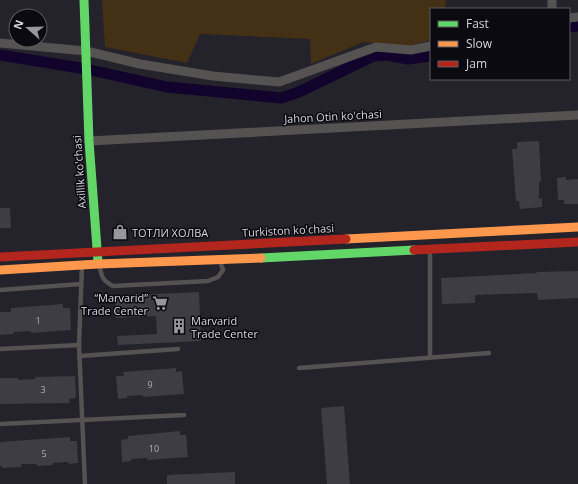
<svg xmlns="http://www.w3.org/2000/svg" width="578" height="484" viewBox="0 0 578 484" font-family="'Open Sans',sans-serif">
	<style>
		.green { fill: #443015 }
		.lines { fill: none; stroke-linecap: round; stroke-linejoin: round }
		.canal { stroke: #11032b; stroke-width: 11 }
		.building { fill: #3e3d44 }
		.lane { stroke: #545352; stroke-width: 4.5 }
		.street { stroke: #545352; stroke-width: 9 }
		.fast { stroke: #63d668; stroke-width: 9 }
		.slow { stroke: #ff974d; stroke-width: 9 }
		.jam { stroke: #b3261e; stroke-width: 9 }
		.labels { text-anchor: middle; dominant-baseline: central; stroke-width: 3; stroke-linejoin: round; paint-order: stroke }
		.number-label { font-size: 9px; fill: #b0afb8 }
		.street-label { font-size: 11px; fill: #d6d5de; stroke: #0b0a10 }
		.poi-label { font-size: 11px; fill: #d6d5de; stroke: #0b0a10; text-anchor: start }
	</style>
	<rect width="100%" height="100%" fill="#24222a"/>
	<path class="green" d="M 102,0 L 446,0 L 445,9 L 431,9 L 431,40 L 407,46 L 363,42 L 311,64 L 310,39 L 200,34 L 187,63 L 105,47 Z"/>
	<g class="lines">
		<g class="canal">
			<path d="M 569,27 L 578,26"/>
			<path d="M 0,55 L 86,69 L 167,87 L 281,98 L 299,92 L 373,56 L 387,55 L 408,59 L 431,56"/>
		</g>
	</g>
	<g class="building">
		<path d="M 539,141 L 541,182 L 539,182 L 539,199 L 542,198 L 542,207 L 520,209 L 519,201 L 516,201 L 512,149 L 517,149 L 517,142 Z"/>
		<path d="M 566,177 L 566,180 L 578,179 L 578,204 L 564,204 L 564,200 L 558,200 L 557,178 Z"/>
		<path d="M 0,208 L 10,208 L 11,228 L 0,228 Z"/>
		<path d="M 578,271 L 578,298 L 538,300 L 537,293 L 475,295 L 475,303 L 442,304 L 441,278 L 537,273 L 537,272 Z"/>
		<path d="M 199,292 L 201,341 L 118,345 L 117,336 L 157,334 L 156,316 L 116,318 L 115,296 Z"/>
		<path d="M 63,304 L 63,308 L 70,308 L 71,330 L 31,333 L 31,331 L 14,332 L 14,334 L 0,335 L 0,312 L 11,312 L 11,308 Z"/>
		<path d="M 176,368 L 176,372 L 182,371 L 184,394 L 143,397 L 143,395 L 127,396 L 127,398 L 118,399 L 116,376 L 124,376 L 123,372 Z"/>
		<path d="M 75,376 L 76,398 L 69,399 L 70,403 L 0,404 L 0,378 L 18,378 L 18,380 L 35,379 L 35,377 Z"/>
		<path d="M 344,406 L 350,484 L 327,484 L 321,408 Z"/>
		<path d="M 180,431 L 180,435 L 186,435 L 188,457 L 147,460 L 147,458 L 131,459 L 131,461 L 122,462 L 121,440 L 128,439 L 128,436 Z"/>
		<path d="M 70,437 L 70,441 L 77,441 L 78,463 L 69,464 L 68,462 L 53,463 L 53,465 L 37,466 L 37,464 L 21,464 L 21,467 L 2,468 L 2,466 L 0,466 L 0,442 Z"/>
		<path d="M 235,472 L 235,484 L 167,484 L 167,475 Z"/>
	</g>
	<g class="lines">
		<g class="lane">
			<path d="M 430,251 L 430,357"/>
			<path d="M 99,265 C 102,277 102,280 113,286 L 208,281 L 218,277 L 223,270 L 220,261"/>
			<path d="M 82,266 L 79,345 L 85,484"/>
			<path d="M 0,290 L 81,284"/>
			<path d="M 0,349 L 79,345"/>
			<path d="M 80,356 L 178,349"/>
			<path d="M 299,368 L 489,353"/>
			<path d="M 0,424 L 184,415"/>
		</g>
		<g class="street">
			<path d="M 552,0 L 552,9"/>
			<path d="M 569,18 L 578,17"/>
			<path d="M 0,43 L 86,51 L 140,64 L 213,76 L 279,82 L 376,47 L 411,50 L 431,46"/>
			<path d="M 89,141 L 578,115"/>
		</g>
		<g class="fast">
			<path d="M 84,0 L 89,141 L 98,262"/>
			<path d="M 261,258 L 414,250"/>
		</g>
		<g class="slow">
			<path d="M 346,239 L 578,227"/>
			<path d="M 0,270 L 98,264 L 261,258"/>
		</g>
		<g class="jam">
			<path d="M 414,250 L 578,242"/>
			<path d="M 0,257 L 346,239"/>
		</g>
	</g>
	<defs>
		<g id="shop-bare" transform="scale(1.2)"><path d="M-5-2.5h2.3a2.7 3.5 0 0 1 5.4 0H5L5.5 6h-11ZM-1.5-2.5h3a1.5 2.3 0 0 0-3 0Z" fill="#98969f" stroke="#0b0a10" stroke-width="2.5" paint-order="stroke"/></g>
		<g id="supermarket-bare" transform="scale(1.2)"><path d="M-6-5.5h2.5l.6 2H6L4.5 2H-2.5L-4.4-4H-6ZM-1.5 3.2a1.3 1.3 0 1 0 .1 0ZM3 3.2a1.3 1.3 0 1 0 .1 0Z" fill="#98969f" stroke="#0b0a10" stroke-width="2.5" paint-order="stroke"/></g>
		<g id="building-bare" transform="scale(1.2)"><path d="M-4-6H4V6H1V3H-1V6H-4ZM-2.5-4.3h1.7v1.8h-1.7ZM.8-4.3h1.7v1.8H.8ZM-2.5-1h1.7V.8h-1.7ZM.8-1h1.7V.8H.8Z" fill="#98969f" stroke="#0b0a10" stroke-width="2.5" paint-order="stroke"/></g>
	</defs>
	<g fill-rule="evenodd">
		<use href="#shop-bare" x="120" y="232"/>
		<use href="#supermarket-bare" x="160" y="303"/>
		<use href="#building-bare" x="179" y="326"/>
	</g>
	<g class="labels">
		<g class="number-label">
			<text x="38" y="320">1</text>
			<text x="150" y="384">9</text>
			<text x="43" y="389">3</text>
			<text x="154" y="448">10</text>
			<text x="44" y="453">5</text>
		</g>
		<g class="street-label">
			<text transform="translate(333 116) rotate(-3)">Jahon Otin ko'chasi</text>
			<text transform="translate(79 172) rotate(-94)">Axillik ko'chasi</text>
			<text transform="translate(288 230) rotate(-3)">Turkiston ko'chasi</text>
		</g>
		<g class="poi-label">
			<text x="132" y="232">ТОТЛИ ХОЛВА</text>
			<text x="148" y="297" text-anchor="end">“Marvarid”<tspan x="148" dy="13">Trade Center</tspan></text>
			<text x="191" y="320">Marvarid<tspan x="191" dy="13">Trade Center</tspan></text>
		</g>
	</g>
	<rect x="430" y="8" width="140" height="72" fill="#0b0a10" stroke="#5c5b62"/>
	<rect x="438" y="21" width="20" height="6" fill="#63d668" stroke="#5c5b62"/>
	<text x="466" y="28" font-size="12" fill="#d6d5de">Fast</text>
	<rect x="438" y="41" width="20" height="6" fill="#ff974d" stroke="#5c5b62"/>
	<text x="466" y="48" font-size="12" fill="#d6d5de">Slow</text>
	<rect x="438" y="61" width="20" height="6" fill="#b3261e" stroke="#5c5b62"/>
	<text x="466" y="68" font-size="12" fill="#d6d5de">Jam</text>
	<g transform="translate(28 28) rotate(290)"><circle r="19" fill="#0b0a10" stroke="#5c5b62"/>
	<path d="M0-3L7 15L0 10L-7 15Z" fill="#98969f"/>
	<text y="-6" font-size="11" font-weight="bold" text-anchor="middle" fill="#d6d5de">N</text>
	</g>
</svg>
